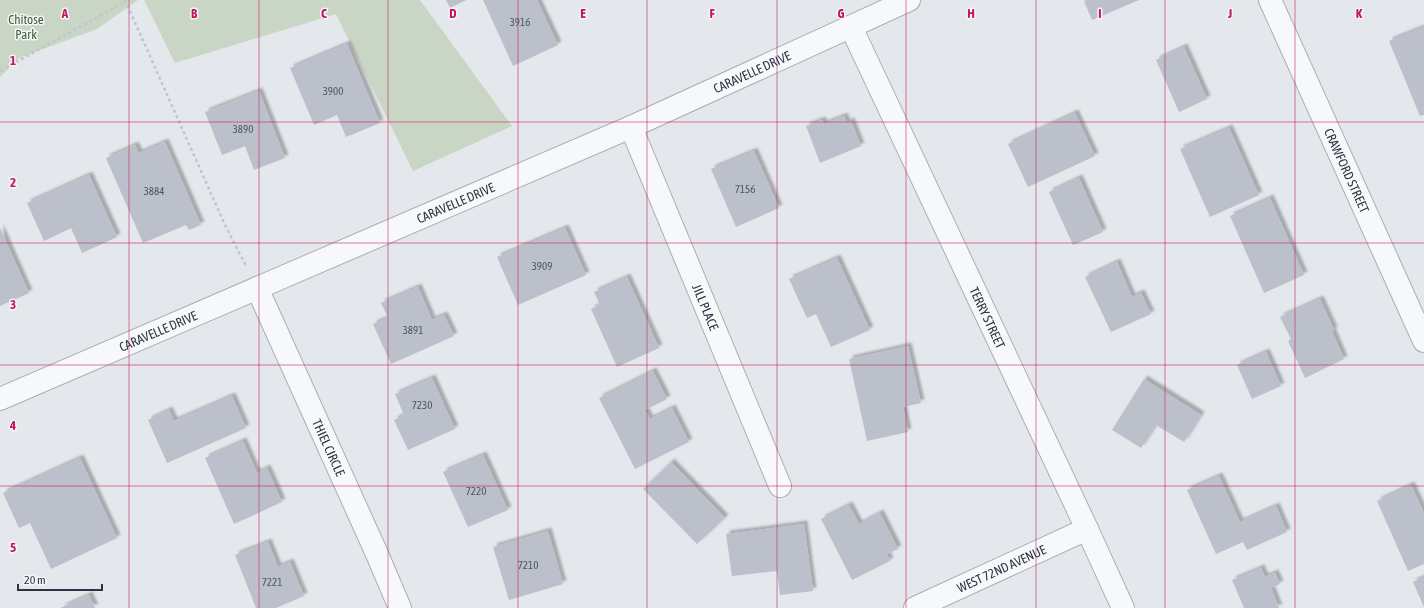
<svg xmlns="http://www.w3.org/2000/svg" width="1424" height="608" viewBox="0 0 1424 608" font-family="'Asap Condensed',sans-serif">
	<style>
		.green { fill: #c9d6c5 }
		.building { fill: #bbc0ca; filter: url(#shadow) }
		.lines { fill: none; stroke-linecap: round; stroke-linejoin: round }
		.minor-casing { stroke: #a9aeb7; stroke-width: 24 }
		.path { stroke: #c2c5cb; stroke-width: 2.5; stroke-dasharray: 3 3; stroke-linecap: butt }
		.minor { stroke: #f7f8fa; stroke-width: 22 }
		.grid { fill: none; stroke: #c2185b; stroke-width: 1; stroke-opacity: 0.55 }
		.labels { text-anchor: middle; dominant-baseline: central; stroke-width: 3; stroke-linejoin: round; paint-order: stroke }
		.number-label { font-size: 11px; fill: #4f5766 }
		.park-label { font-size: 13px; fill: #3f6138; stroke: #f4f6f9 }
		.street-label { font-size: 13px; fill: #2b3445; stroke: #f4f6f9 }
		.grid-label { font-size: 13px; text-anchor: middle; font-weight: bold; fill: #c2185b; stroke: #f4f6f9; stroke-width: 3; stroke-linejoin: round; paint-order: stroke }
	</style>
	<defs>
		<filter id="shadow"><feDropShadow dx="3.5" dy="-3.5" stdDeviation="1" flood-color="#0004"/></filter>
	</defs>
	<rect width="100%" height="100%" fill="#e4e7ec"/>
	<g class="green">
		<path d="M 0,0 L 138,0 L 97,29 L 19,58 L 0,77 Z"/>
		<path d="M 144,0 L 420,0 L 512,126 L 413,171 L 336,14 L 175,63 Z"/>
	</g>
	<g class="building">
		<path d="M 446,0 L 466,0 L 450,8 Z"/>
		<path d="M 483,0 L 537,0 L 558,45 L 513,66 Z"/>
		<path d="M 1087,0 L 1139,0 L 1092,20 L 1084,1 Z"/>
		<path d="M 1424,27 L 1424,115 L 1420,116 L 1389,41 Z"/>
		<path d="M 347,44 L 380,123 L 346,137 L 337,115 L 314,125 L 290,68 Z"/>
		<path d="M 1184,47 L 1207,99 L 1179,112 L 1156,60 Z"/>
		<path d="M 259,91 L 285,158 L 254,170 L 245,146 L 222,155 L 205,112 Z"/>
		<path d="M 1075,113 L 1095,156 L 1028,187 L 1008,144 Z"/>
		<path d="M 844,116 L 847,123 L 851,121 L 861,146 L 820,163 L 806,126 L 822,120 L 824,124 Z"/>
		<path d="M 1229,128 L 1259,195 L 1210,217 L 1180,149 Z"/>
		<path d="M 165,142 L 201,225 L 189,230 L 186,225 L 143,243 L 106,158 L 135,145 L 139,153 Z"/>
		<path d="M 754,151 L 779,208 L 736,227 L 711,169 Z"/>
		<path d="M 89,175 L 117,237 L 82,253 L 71,228 L 44,241 L 27,203 Z"/>
		<path d="M 1079,178 L 1103,232 L 1073,245 L 1049,192 Z"/>
		<path d="M 1270,198 L 1304,275 L 1264,293 L 1230,216 Z"/>
		<path d="M 0,228 L 29,293 L 0,306 Z"/>
		<path d="M 565,228 L 586,275 L 518,305 L 497,257 Z"/>
		<path d="M 837,258 L 870,330 L 831,347 L 816,314 L 807,318 L 789,279 Z"/>
		<path d="M 1117,262 L 1132,297 L 1141,293 L 1151,314 L 1111,332 L 1085,277 Z"/>
		<path d="M 627,277 L 659,348 L 617,367 L 591,309 L 600,305 L 594,292 Z"/>
		<path d="M 418,287 L 432,320 L 444,315 L 454,336 L 391,364 L 373,324 L 388,318 L 381,303 Z"/>
		<path d="M 1320,299 L 1334,330 L 1332,331 L 1344,359 L 1305,378 L 1288,341 L 1291,339 L 1280,317 Z"/>
		<path d="M 908,346 L 921,403 L 903,407 L 908,432 L 867,441 L 849,359 Z"/>
		<path d="M 1266,352 L 1281,386 L 1252,399 L 1237,365 Z"/>
		<path d="M 653,371 L 667,399 L 645,410 L 650,419 L 672,408 L 689,442 L 635,469 L 599,398 Z"/>
		<path d="M 432,378 L 455,429 L 408,450 L 394,420 L 404,415 L 395,394 Z"/>
		<path d="M 1144,379 L 1201,415 L 1184,442 L 1156,425 L 1141,448 L 1112,430 Z"/>
		<path d="M 232,396 L 246,428 L 167,463 L 148,420 L 169,410 L 174,421 Z"/>
		<path d="M 243,441 L 257,473 L 267,468 L 282,502 L 234,524 L 205,458 Z"/>
		<path d="M 483,455 L 508,510 L 468,527 L 443,472 Z"/>
		<path d="M 80,458 L 117,538 L 51,569 L 30,523 L 19,528 L 3,493 Z"/>
		<path d="M 671,462 L 725,518 L 697,544 L 643,489 Z"/>
		<path d="M 1219,476 L 1240,522 L 1276,506 L 1287,532 L 1247,550 L 1243,542 L 1216,554 L 1187,490 Z"/>
		<path d="M 1411,485 L 1424,513 L 1424,564 L 1408,571 L 1377,501 Z"/>
		<path d="M 849,505 L 859,524 L 880,513 L 898,549 L 887,554 L 890,561 L 852,580 L 821,519 Z"/>
		<path d="M 804,524 L 813,591 L 780,595 L 777,571 L 732,576 L 726,534 Z"/>
		<path d="M 548,531 L 563,584 L 509,600 L 493,547 Z"/>
		<path d="M 268,542 L 278,567 L 290,562 L 304,596 L 276,608 L 256,608 L 235,555 Z"/>
		<path d="M 1261,568 L 1265,577 L 1275,573 L 1280,584 L 1271,588 L 1279,608 L 1244,608 L 1232,580 Z"/>
		<path d="M 1424,577 L 1424,607 L 1413,582 Z"/>
		<path d="M 89,595 L 95,608 L 60,608 Z"/>
	</g>
	<g class="lines">
		<g class="minor-casing">
			<g id="minor">
				<path id="s1" d="M 1270,0 L 1424,341"/>
				<path id="s2" d="M 851,27 L 1087,529 L 1123,608"/>
				<path id="s3" d="M 631,127 L 780,486"/>
				<path id="s4" d="M 257,288 L 377,554 L 400,608"/>
				<path id="s5" d="M 0,399 L 631,127 L 909,0"/>
				<path id="s6" d="M 915,608 L 1087,529"/>
			</g>
		</g>
		<g class="path">
			<path d="M 125,0 L 225,225 L 246,266"/>
			<path d="M 0,71 L 125,2"/>
		</g>
		<use href="#minor" class="minor"/>
	</g>
	<path class="grid" d="M 129,0 L 129,608M 259,0 L 259,608M 388,0 L 388,608M 518,0 L 518,608M 647,0 L 647,608M 777,0 L 777,608M 906,0 L 906,608M 1036,0 L 1036,608M 1165,0 L 1165,608M 1295,0 L 1295,608M 0,122 L 1424,122M 0,243 L 1424,243M 0,365 L 1424,365M 0,486 L 1424,486"/>
	<g class="labels">
		<g class="number-label">
			<text x="520" y="22">3916</text>
			<text x="333" y="91">3900</text>
			<text x="243" y="129">3890</text>
			<text x="745" y="189">7156</text>
			<text x="154" y="191">3884</text>
			<text x="542" y="266">3909</text>
			<text x="413" y="330">3891</text>
			<text x="422" y="405">7230</text>
			<text x="476" y="491">7220</text>
			<text x="528" y="565">7210</text>
			<text x="272" y="582">7221</text>
		</g>
		<g class="park-label">
			<text x="26" y="19">Chitose<tspan x="26" dy="15">Park</tspan></text>
		</g>
		<g class="street-label">
			<text stroke="none"><textPath href="#s5" startOffset="820">CARAVELLE DRIVE</textPath></text>
			<text stroke="none"><textPath href="#s1" startOffset="187">CRAWFORD STREET</textPath></text>
			<text stroke="none"><textPath href="#s5" startOffset="496">CARAVELLE DRIVE</textPath></text>
			<text stroke="none"><textPath href="#s3" startOffset="195">JILL PLACE</textPath></text>
			<text stroke="none"><textPath href="#s2" startOffset="321">TERRY STREET</textPath></text>
			<text stroke="none"><textPath href="#s5" startOffset="172">CARAVELLE DRIVE</textPath></text>
			<text stroke="none"><textPath href="#s4" startOffset="175">THIEL CIRCLE</textPath></text>
			<text stroke="none"><textPath href="#s6" startOffset="95">WEST 72ND AVENUE</textPath></text>
		</g>
	</g>
	<g class="grid-label">
		<text x="65" y="18">A</text>
		<text x="194" y="18">B</text>
		<text x="324" y="18">C</text>
		<text x="453" y="18">D</text>
		<text x="583" y="18">E</text>
		<text x="712" y="18">F</text>
		<text x="841" y="18">G</text>
		<text x="971" y="18">H</text>
		<text x="1100" y="18">I</text>
		<text x="1230" y="18">J</text>
		<text x="1359" y="18">K</text>
		<text x="13" y="65">1</text>
		<text x="13" y="187">2</text>
		<text x="13" y="309">3</text>
		<text x="13" y="430">4</text>
		<text x="13" y="552">5</text>
	</g>
	<path d="M18 584v6h84v-6" fill="none" stroke="#2b3445" stroke-width="2"/>
	<text x="24" y="584" font-size="12" fill="#2b3445" stroke="#f4f6f9" stroke-width="3" paint-order="stroke">20 m</text>
</svg>
